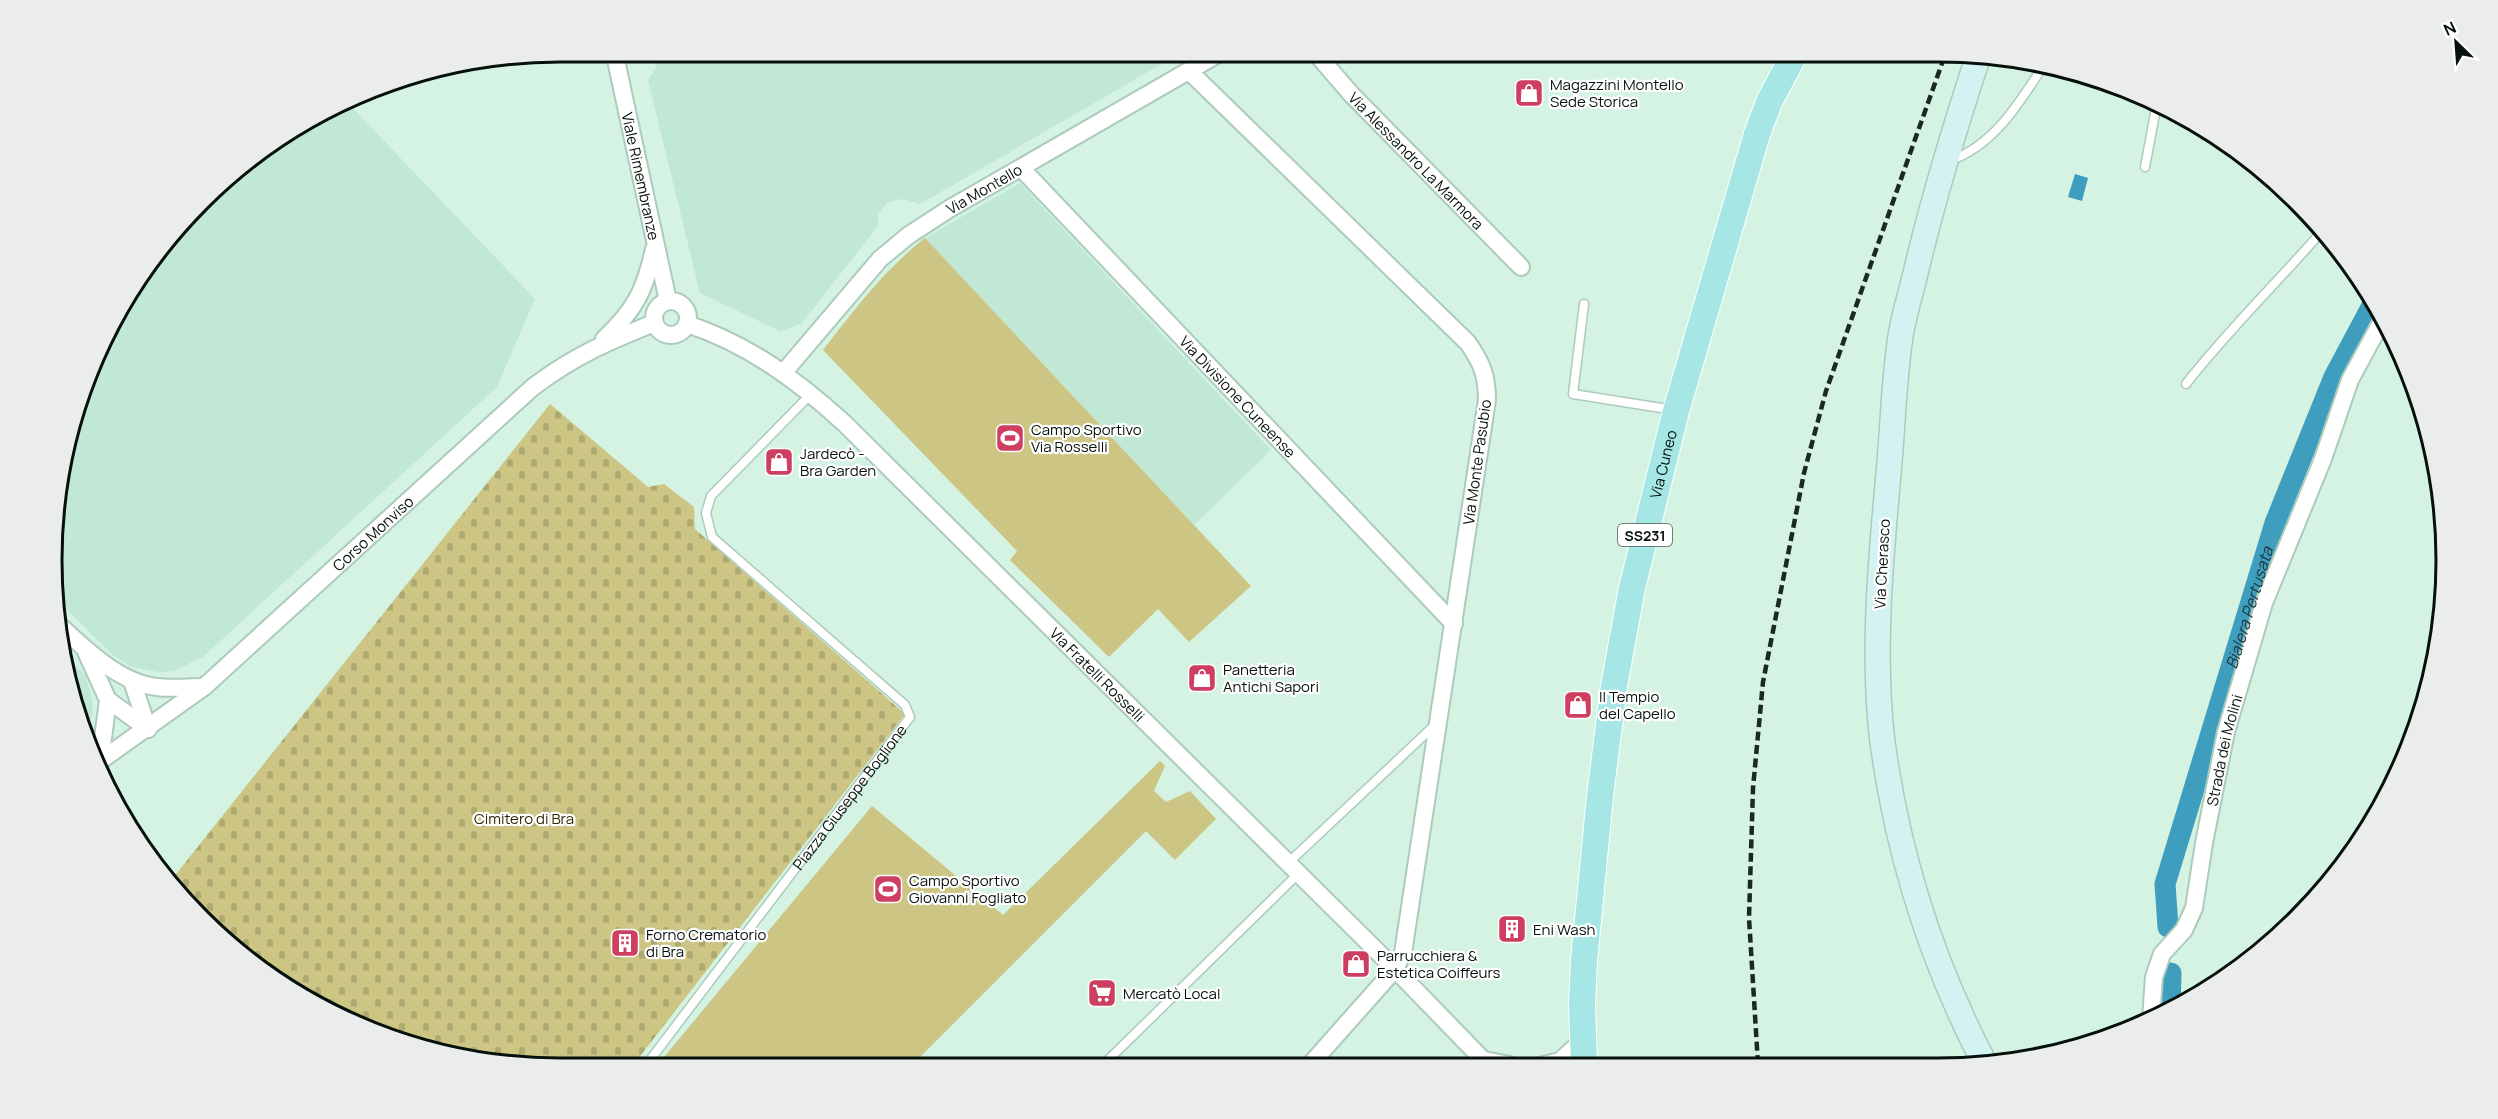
<svg xmlns="http://www.w3.org/2000/svg" width="2498" height="1119" viewBox="0 0 2498 1119" font-family="Manrope,sans-serif">
	<style>
		.built { fill: #c1e8d4 }
		.cemetery { fill: url(#cemetery-stones) }
		.garden { fill: #ccc584 }
		.water { fill: #3f9ebe }
		.lines { fill: none; stroke-linecap: round; stroke-linejoin: round }
		.canal { stroke: #3f9ebe; stroke-width: 21 }
		.lane-casing { stroke: #adcbbb; stroke-width: 11 }
		.street-casing { stroke: #adcbbb; stroke-width: 20 }
		.secondary-casing { stroke: #adcbbb; stroke-width: 27 }
		.primary-casing { stroke: #fff; stroke-width: 28 }
		.lane { stroke: #fff; stroke-width: 8 }
		.street { stroke: #fff; stroke-width: 16 }
		.secondary { stroke: #d2f3f2; stroke-width: 24 }
		.primary { stroke: #a6e7e6; stroke-width: 26 }
		.rail { stroke: #1c2923; stroke-width: 4.5; stroke-dasharray: 9 4.5; stroke-linecap: butt }
		.labels { text-anchor: middle; dominant-baseline: central; stroke-width: 4.5; stroke-linejoin: round; paint-order: stroke }
		.shield { fill: #fff; stroke: #515855; stroke-width: 1.5 }
		.shield-label { font-size: 14px; font-weight: bold; fill: #06110c }
		.poi-label { font-size: 15px; fill: #06110c; stroke: #fff; text-anchor: start }
		.street-label { font-size: 15px; fill: #06110c; stroke: #fff }
		.park-label { font-size: 15px; fill: #312c00; stroke: #fff }
		.water-label { font-size: 16px; font-style: italic; fill: #1d333b; stroke: #fff }
		.rim { fill: none; stroke: #06110c; stroke-width: 3 }
	</style>
	<defs>
		<pattern id="cemetery-stones" width="16" height="16" patternUnits="userSpaceOnUse" patternTransform="scale(1.5)"><rect width="16" height="16" fill="#ccc584"/><path d="M2 7V4a2 2 0 0 1 4 0v3zM10 15v-3a2 2 0 0 1 4 0v3z" fill="#aea871"/></pattern>
	</defs>
	<rect width="100%" height="100%" fill="#d4f3e3"/>
	<g class="built">
		<path d="M 648,51 L 1184,51 L 920,204 L 903,199 L 887,203 L 878,214 L 878,226 L 801,324 L 780,331 L 700,293 L 648,80 L 657,67 Z"/>
		<path d="M 346,101 L 535,299 L 497,387 L 204,656 L 174,671 L 158,672 L 129,666 L 113,655 L 55,598 L 51,559 L 61,461 L 119,305 L 224,177 L 306,119 Z"/>
		<path d="M 1020,183 L 1271,450 L 1194,525 L 925,238 Z"/>
		<path d="M 60,650 L 85,675 L 92,697 L 93,713 L 88,730 Z"/>
	</g>
	<path class="cemetery" d="M 550,404 L 648,487 L 664,484 L 694,507 L 695,529 L 905,714 L 631,1068 L 560,1068 L 396,1041 L 250,963 L 177,895 L 169,883 Z"/>
	<g class="garden">
		<path d="M 925,238 L 1251,586 L 1189,642 L 1158,609 L 1109,657 L 1010,560 L 1017,551 L 823,350 C 854,310 885,269 925,238 Z"/>
		<path d="M 1160,761 L 1165,766 L 1154,791 L 1166,802 L 1190,791 L 1216,819 L 1175,860 L 1146,831 L 910,1067 L 655,1068 L 872,806 L 1003,915 Z"/>
	</g>
	<path class="water" d="M 2075,174 L 2088,178 L 2082,201 L 2068,197 Z"/>
	<g class="lines">
		<g class="canal">
			<path id="s1" d="M 2168,927 L 2165,884 L 2275,523 L 2334,377 L 2374,302"/>
			<path d="M 2170,1011 L 2171,973"/>
		</g>
		<g class="lane-casing">
			<g id="lane">
				<path d="M 1949,161 C 1993,146 2018,105 2042,68"/>
				<path d="M 2145,167 L 2157,103"/>
				<path d="M 1584,304 L 1573,394 L 1674,410"/>
				<path d="M 2186,384 C 2229,329 2278,282 2323,230"/>
				<path d="M 1287,864 L 1435,725"/>
				<path d="M 1102,1066 L 1297,875"/>
				<path id="s2" d="M 644,1068 L 910,717 L 905,705 L 712,537 L 706,513 L 711,496 L 811,394"/>
			</g>
		</g>
		<g class="street-casing">
			<g id="street">
				<path id="s3" d="M 614,51 L 668,301"/>
				<path id="s4" d="M 1314,51 L 1351,94 L 1521,267"/>
				<path d="M 1189,71 L 1468,343 C 1482,363 1487,376 1487,400 L 1403,953 L 1395,969 L 1309,1066"/>
				<path id="s5" d="M 1021,168 L 1454,624"/>
				<circle cx="671" cy="318" r="17"/>
				<path id="s6" d="M 687,324 C 748,344 797,380 844,423 L 1395,969 L 1488,1065"/>
				<path d="M 604,339 C 635,310 645,290 654,249"/>
				<path id="s7" d="M 784,372 L 880,259 L 909,235 L 949,209 L 1223,51"/>
				<path d="M 57,623 C 84,648 119,683 157,687 C 172,689 189,687 204,687"/>
				<path d="M 86,652 L 108,700 L 100,761"/>
				<path d="M 132,681 L 148,729"/>
				<path d="M 108,700 L 148,729"/>
				<path id="s8" d="M 100,761 L 204,687 L 533,387 C 574,356 607,342 654,323"/>
				<path id="s9" d="M 2151,1019 L 2154,977 L 2162,954 L 2184,930 L 2194,908 L 2204,843 L 2226,732 L 2264,603 L 2323,459 L 2350,380 L 2384,317"/>
				<path d="M 1484,1060 L 1510,1065"/>
				<path d="M 1543,1065 L 1560,1061 L 1584,1039"/>
			</g>
		</g>
		<g class="secondary-casing">
			<path id="secondary" d="M 1978,57 C 1955,127 1934,196 1917,267 C 1912,289 1905,311 1901,333 C 1894,377 1893,423 1889,468 C 1881,556 1872,650 1882,738 C 1897,853 1931,961 1985,1064"/>
		</g>
		<g class="primary-casing">
			<g id="primary">
				<path id="s10" d="M 1584,1065 L 1582,1004 L 1584,961 L 1600,796 L 1614,686 L 1632,588 L 1676,411 L 1757,134 L 1769,102 L 1796,51"/>
			</g>
		</g>
		<use href="#lane" class="lane"/>
		<use href="#street" class="street"/>
		<use href="#secondary" class="secondary"/>
		<use href="#primary" class="primary"/>
		<path class="rail" d="M 1758,1064 L 1749,918 L 1753,788 L 1763,682 L 1804,473 L 1826,391 L 1946,52"/>
	</g>
	<defs>
		<g id="shop-square" transform="scale(1.5)"><rect x="-9" y="-9" width="18" height="18" rx="4" fill="#ce3e60" stroke="#fff"/><path d="M-5-2.5h2.3a2.7 3.5 0 0 1 5.4 0H5L5.5 6h-11ZM-1.5-2.5h3a1.5 2.3 0 0 0-3 0Z" fill="#fff"/></g>
		<g id="stadium-square" transform="scale(1.5)"><rect x="-9" y="-9" width="18" height="18" rx="4" fill="#ce3e60" stroke="#fff"/><path d="M0-5a6.5 5 0 1 0 0 10a6.5 5 0 1 0 0-10ZM-3.5-1.8h7v3.6h-7Z" fill="#fff"/></g>
		<g id="building-square" transform="scale(1.5)"><rect x="-9" y="-9" width="18" height="18" rx="4" fill="#ce3e60" stroke="#fff"/><path d="M-4-6H4V6H1V3H-1V6H-4ZM-2.5-4.3h1.7v1.8h-1.7ZM.8-4.3h1.7v1.8H.8ZM-2.5-1h1.7V.8h-1.7ZM.8-1h1.7V.8H.8Z" fill="#fff"/></g>
		<g id="supermarket-square" transform="scale(1.5)"><rect x="-9" y="-9" width="18" height="18" rx="4" fill="#ce3e60" stroke="#fff"/><path d="M-6-5.5h2.5l.6 2H6L4.5 2H-2.5L-4.4-4H-6ZM-1.5 3.2a1.3 1.3 0 1 0 .1 0ZM3 3.2a1.3 1.3 0 1 0 .1 0Z" fill="#fff"/></g>
	</defs>
	<g fill-rule="evenodd">
		<use href="#shop-square" x="1529" y="93"/>
		<use href="#stadium-square" x="1010" y="438"/>
		<use href="#shop-square" x="779" y="462"/>
		<use href="#shop-square" x="1202" y="678"/>
		<use href="#shop-square" x="1578" y="705"/>
		<use href="#stadium-square" x="888" y="889"/>
		<use href="#building-square" x="1512" y="929"/>
		<use href="#building-square" x="625" y="943"/>
		<use href="#shop-square" x="1356" y="964"/>
		<use href="#supermarket-square" x="1102" y="993"/>
	</g>
	<g class="labels">
		<rect class="shield" x="1618" y="524" width="54" height="22" rx="4.5"/>
		<g class="shield-label">
			<text x="1645" y="535">SS231</text>
		</g>
		<g class="poi-label">
			<text x="1550" y="84">Magazzini Montello<tspan x="1550" dy="17">Sede Storica</tspan></text>
			<text x="1031" y="429">Campo Sportivo<tspan x="1031" dy="17">Via Rosselli</tspan></text>
			<text x="800" y="453">Jardecò -<tspan x="800" dy="17">Bra Garden</tspan></text>
			<text x="1223" y="669">Panetteria<tspan x="1223" dy="17">Antichi Sapori</tspan></text>
			<text x="1599" y="696">Il Tempio<tspan x="1599" dy="17">del Capello</tspan></text>
			<text x="909" y="880">Campo Sportivo<tspan x="909" dy="17">Giovanni Fogliato</tspan></text>
			<text x="1533" y="929">Eni Wash</text>
			<text x="646" y="934">Forno Crematorio<tspan x="646" dy="17">di Bra</tspan></text>
			<text x="1377" y="955">Parrucchiera &amp;<tspan x="1377" dy="17">Estetica Coiffeurs</tspan></text>
			<text x="1123" y="993">Mercatò Local</text>
		</g>
		<g class="street-label">
			<text stroke="none"><textPath href="#s4" startOffset="150">Via Alessandro La Marmora</textPath></text>
			<text stroke="none"><textPath href="#s3" startOffset="128">Viale Rimembranze</textPath></text>
			<text stroke="none"><textPath href="#s7" startOffset="274">Via Montello</textPath></text>
			<text stroke="none"><textPath href="#s5" startOffset="315">Via Divisione Cuneense</textPath></text>
			<text transform="translate(1477 462) rotate(-82)">Via Monte Pasubio</text>
			<text stroke="none"><textPath href="#s10" startOffset="608">Via Cuneo</textPath></text>
			<text stroke="none"><textPath href="#s8" startOffset="356">Corso Monviso</textPath></text>
			<text transform="translate(1882 564) rotate(-87)">Via Cherasco</text>
			<text stroke="none"><textPath href="#s6" startOffset="544">Via Fratelli Rosselli</textPath></text>
			<text stroke="none"><textPath href="#s9" startOffset="284">Strada dei Molini</textPath></text>
			<text stroke="none"><textPath href="#s2" startOffset="340">Piazza Giuseppe Boglione</textPath></text>
		</g>
		<g class="park-label">
			<text x="524" y="818">Cimitero di Bra</text>
		</g>
		<g class="water-label">
			<text stroke="none"><textPath href="#s1" startOffset="332">Bialera Pertusata</textPath></text>
		</g>
	</g>
	<path d="M0 0H2498V1119H0ZM560 62H1938A498 498 0 0 1 2436 560V560A498 498 0 0 1 1938 1058H560A498 498 0 0 1 62 560V560A498 498 0 0 1 560 62Z" fill="#ebecec" fill-rule="evenodd"/>
	<path class="rim" d="M560 62H1938A498 498 0 0 1 2436 560V560A498 498 0 0 1 1938 1058H560A498 498 0 0 1 62 560V560A498 498 0 0 1 560 62Z"/>
	<g transform="translate(2456 42) rotate(335)" stroke="#ffffff" stroke-width="4.5" paint-order="stroke">
	<path d="M0-4.5L10 22L0 15L-10 22Z" fill="#06110c"/>
	<text y="-9" font-size="16" font-weight="bold" text-anchor="middle" fill="#06110c">N</text>
	</g>
</svg>
